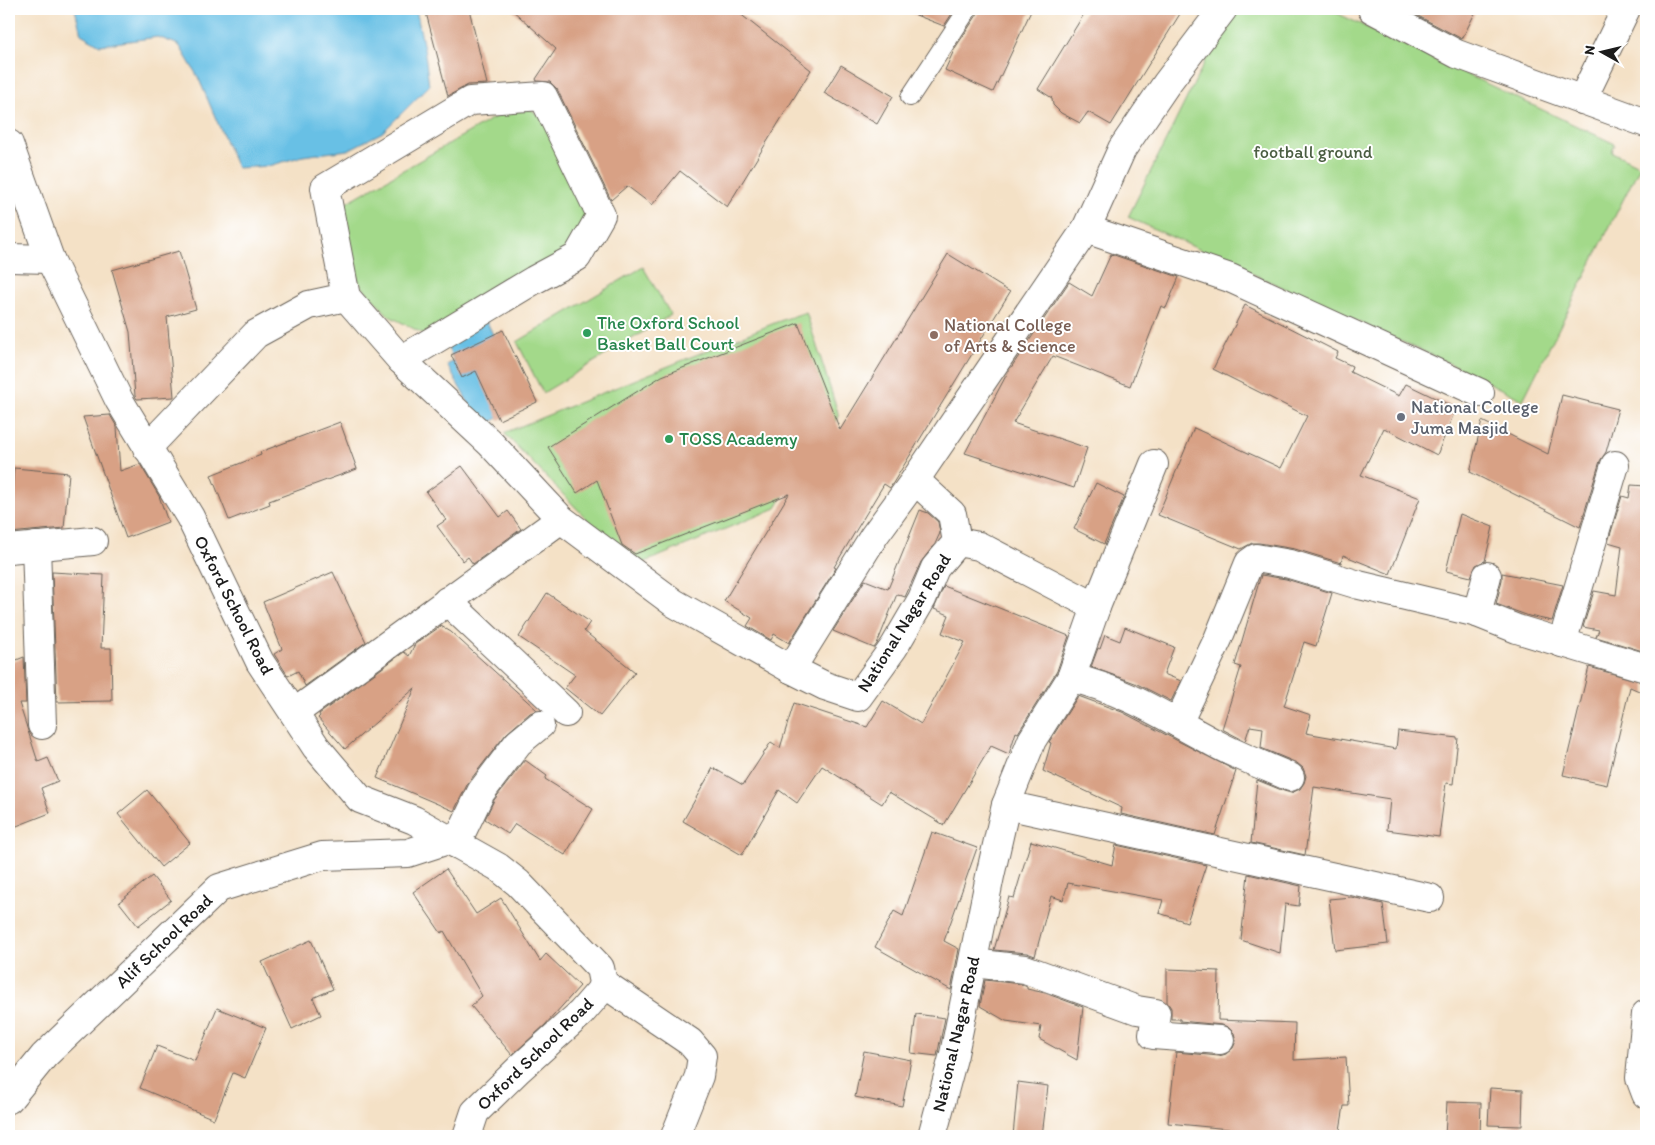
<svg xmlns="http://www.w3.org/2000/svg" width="1655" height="1145" viewBox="0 0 1655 1145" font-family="Itim,sans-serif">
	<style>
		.green { fill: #a3d98a; stroke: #607a53 }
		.water { fill: #68c0e5; stroke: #426e80 }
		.building { fill: #d8a185 }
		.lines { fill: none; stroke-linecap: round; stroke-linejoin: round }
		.service-casing { stroke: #686158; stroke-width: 20 }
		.minor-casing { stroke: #686158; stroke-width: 30 }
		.service { stroke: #fff; stroke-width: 18 }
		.minor { stroke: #fff; stroke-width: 28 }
		.leisure-dot { fill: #2e9e5b; stroke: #fff; stroke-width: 2 }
		.education-dot { fill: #8d6e63; stroke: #fff; stroke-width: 2 }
		.worship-dot { fill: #6b7280; stroke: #fff; stroke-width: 2 }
		.labels { text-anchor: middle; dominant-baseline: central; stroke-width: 4; stroke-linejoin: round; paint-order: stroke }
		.park-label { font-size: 18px; fill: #4b5e42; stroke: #fff }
		.leisure-label { font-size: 18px; fill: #27864d; stroke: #fff; text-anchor: start }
		.education-label { font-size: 18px; fill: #785e54; stroke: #fff; text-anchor: start }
		.worship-label { font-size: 18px; fill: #5b616d; stroke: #fff; text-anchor: start }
		.street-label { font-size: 18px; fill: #1c1c1c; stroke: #fff }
	</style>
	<rect width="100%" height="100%" fill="#fff"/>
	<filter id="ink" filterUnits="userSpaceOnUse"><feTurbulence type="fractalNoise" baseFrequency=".02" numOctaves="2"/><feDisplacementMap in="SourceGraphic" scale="10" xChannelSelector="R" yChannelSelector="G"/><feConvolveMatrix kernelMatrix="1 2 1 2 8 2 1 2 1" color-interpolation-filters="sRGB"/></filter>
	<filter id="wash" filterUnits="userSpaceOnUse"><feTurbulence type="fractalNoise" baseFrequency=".0096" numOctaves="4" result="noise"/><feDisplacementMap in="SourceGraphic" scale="20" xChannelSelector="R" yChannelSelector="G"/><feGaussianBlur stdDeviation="1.12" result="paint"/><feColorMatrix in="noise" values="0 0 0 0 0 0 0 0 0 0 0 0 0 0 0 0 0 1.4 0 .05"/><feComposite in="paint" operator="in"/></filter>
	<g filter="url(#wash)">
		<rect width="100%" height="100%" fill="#f4e1c6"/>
		<g class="green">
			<path d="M 1231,9 L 1328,9 L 1615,144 L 1612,152 L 1640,166 L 1523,400 L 1453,365 L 1128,217 Z"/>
			<path d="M 521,102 L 553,126 L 589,199 L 586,241 L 426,335 L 389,316 L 361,286 L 344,248 L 339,207 Z"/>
			<path d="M 643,267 L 671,315 L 543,393 L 517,342 Z"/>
			<path d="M 806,312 L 839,416 L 825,446 L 795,476 L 776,508 L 633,567 L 504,433 L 777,322 Z"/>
		</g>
		<g class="water">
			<path d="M 75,9 L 416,9 L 425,54 L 429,86 L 383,132 L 348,150 L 303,156 L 269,166 L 237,168 L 198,77 L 179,45 L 158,37 L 100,45 L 81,34 Z"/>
			<path d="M 487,322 L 522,396 L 523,404 L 482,427 L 447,365 L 454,361 L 445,342 Z"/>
		</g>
		<g id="blocks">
			<g class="building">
				<path d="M 425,9 L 469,9 L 487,84 L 468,85 L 448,96 Z"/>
				<path d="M 511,9 L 734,9 L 811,70 L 727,207 L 680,171 L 652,205 L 627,186 L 611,200 L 557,89 L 550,82 L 537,81 L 536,79 L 556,49 Z"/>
				<path d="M 904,9 L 955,9 L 944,26 L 903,10 Z"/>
				<path d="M 978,9 L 1032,9 L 993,92 L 945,70 L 955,48 L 977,15 Z"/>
				<path d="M 1087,9 L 1183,9 L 1111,125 L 1088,112 L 1080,123 L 1061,113 L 1053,105 L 1052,98 L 1038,89 Z"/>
				<path d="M 1405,9 L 1477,9 L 1462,39 Z"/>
				<path d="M 841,65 L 893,96 L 877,124 L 824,93 Z"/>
				<path d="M 179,251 L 196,309 L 167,317 L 174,397 L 137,399 L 135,396 L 130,332 L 112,270 Z"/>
				<path d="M 948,254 L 1010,292 L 890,488 L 884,484 L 834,567 L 836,568 L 789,643 L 774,634 L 771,640 L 747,626 L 752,618 L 724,601 L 789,494 L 635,554 L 622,545 L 597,480 L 577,493 L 548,447 L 662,376 L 798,323 L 840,430 Z"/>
				<path d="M 1111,254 L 1179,277 L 1166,308 L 1161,306 L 1130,386 L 1053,356 L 1013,423 L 1087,448 L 1074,488 L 965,453 L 1008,372 L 1069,282 L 1092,296 Z"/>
				<path d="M 1245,305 L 1338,352 L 1335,358 L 1352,366 L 1350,372 L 1399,396 L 1406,384 L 1456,408 L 1437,455 L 1384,428 L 1361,475 L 1420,498 L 1390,574 L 1343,555 L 1341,563 L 1295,549 L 1259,543 L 1252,543 L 1241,549 L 1158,515 L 1194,428 L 1281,468 L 1307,416 L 1213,369 Z"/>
				<path d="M 503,330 L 537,402 L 499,420 L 476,371 L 462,378 L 451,355 Z"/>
				<path d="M 1562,395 L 1618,409 L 1606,452 L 1600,461 L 1580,527 L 1470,472 L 1482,421 L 1548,454 Z"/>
				<path d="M 110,415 L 117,427 L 120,471 L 140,464 L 159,496 L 168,522 L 126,538 L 83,417 Z"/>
				<path d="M 340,422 L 357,469 L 269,501 L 270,504 L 229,520 L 211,475 L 261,455 L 260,452 Z"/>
				<path d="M 462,466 L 500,517 L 508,511 L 521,529 L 473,564 L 468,557 L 463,561 L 437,526 L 446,520 L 426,492 Z"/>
				<path d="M 14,468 L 69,473 L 64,528 L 9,533 Z"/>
				<path d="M 1096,483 L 1124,497 L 1104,544 L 1074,529 Z"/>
				<path d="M 1631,485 L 1646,486 L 1646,652 L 1596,637 L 1599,630 L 1583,627 L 1594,591 L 1616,595 L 1622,546 L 1608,542 L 1622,496 L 1629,498 Z"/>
				<path d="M 920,510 L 928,513 L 938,522 L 940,533 L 935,544 L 921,562 L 905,597 L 897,594 L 877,644 L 874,648 L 833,631 L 865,580 L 888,589 Z"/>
				<path d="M 1460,514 L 1493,527 L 1485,561 L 1476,565 L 1471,577 L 1446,571 Z"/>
				<path d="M 52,572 L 104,575 L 101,648 L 111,648 L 112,701 L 57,702 Z"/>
				<path d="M 333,572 L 366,642 L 305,686 L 298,671 L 288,676 L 274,654 L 282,649 L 263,602 Z"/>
				<path d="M 1502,573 L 1563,585 L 1552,621 L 1529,616 L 1496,604 L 1502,580 Z"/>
				<path d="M 1261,575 L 1286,579 L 1332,593 L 1316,646 L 1304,642 L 1284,706 L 1311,715 L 1306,733 L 1396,749 L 1398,731 L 1458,738 L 1453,784 L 1446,783 L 1439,837 L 1387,830 L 1390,799 L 1314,787 L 1305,855 L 1251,843 L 1257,780 L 1284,791 L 1291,793 L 1300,789 L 1304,783 L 1306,776 L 1303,768 L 1297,763 L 1261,748 L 1263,728 L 1250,726 L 1245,741 L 1222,729 L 1241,667 L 1235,665 Z"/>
				<path d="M 944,586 L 1069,636 L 1057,671 L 1018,733 L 1016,732 L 1009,754 L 991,746 L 944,825 L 889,792 L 882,804 L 822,766 L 797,803 L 779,790 L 742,855 L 683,821 L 713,768 L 743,785 L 771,742 L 780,748 L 794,703 L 867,727 L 883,701 L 921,724 L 965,642 L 942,633 L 949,615 L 934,609 Z"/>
				<path d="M 547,593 L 590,622 L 584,631 L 635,672 L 600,716 L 565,688 L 575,675 L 519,637 Z"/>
				<path d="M 441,626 L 451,632 L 537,710 L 530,713 L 506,734 L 468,783 L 454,811 L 377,778 L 415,688 L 345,749 L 318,718 L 320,716 L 319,714 L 404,652 L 409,656 L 415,644 Z"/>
				<path d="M 1125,627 L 1174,647 L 1164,674 L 1181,681 L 1171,701 L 1135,683 L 1091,667 L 1098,648 L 1100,649 L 1105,635 L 1120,641 Z"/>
				<path d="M 24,657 L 26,703 L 19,703 L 38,762 L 48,758 L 58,781 L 41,788 L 50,813 L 9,829 L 9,663 Z"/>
				<path d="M 1589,667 L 1646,683 L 1646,694 L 1630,687 L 1607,785 L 1563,775 Z"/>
				<path d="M 1078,696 L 1122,712 L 1236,771 L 1215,835 L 1121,814 L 1122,808 L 1043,771 L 1051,743 L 1049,742 Z"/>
				<path d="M 525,760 L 547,776 L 545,779 L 593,809 L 565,855 L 515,824 L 508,834 L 485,819 L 494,800 Z"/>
				<path d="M 147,790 L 190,843 L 161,867 L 118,814 Z"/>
				<path d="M 932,832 L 977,848 L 944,941 L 959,949 L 951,990 L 875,947 L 894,911 L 903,916 Z"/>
				<path d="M 1031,841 L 1112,865 L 1116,845 L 1206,865 L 1187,922 L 1159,913 L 1163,900 L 1068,883 L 1063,900 L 1051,896 L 1035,956 L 1027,953 L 994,950 L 1009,897 L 1014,898 Z"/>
				<path d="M 446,869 L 476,914 L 501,898 L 540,961 L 546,954 L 580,986 L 545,1025 L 512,1055 L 471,1006 L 482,996 L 444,931 L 441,933 L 413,892 Z"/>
				<path d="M 1248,874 L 1301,886 L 1299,906 L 1285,904 L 1280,953 L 1241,940 Z"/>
				<path d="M 152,876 L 171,900 L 138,926 L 119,902 Z"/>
				<path d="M 1351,897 L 1383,904 L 1388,944 L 1335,950 L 1329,899 Z"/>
				<path d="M 311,940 L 333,989 L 313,998 L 321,1015 L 292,1029 L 262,962 Z"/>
				<path d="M 1167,969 L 1219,971 L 1218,1020 L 1295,1023 L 1294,1060 L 1346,1057 L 1349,1106 L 1344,1106 L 1339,1136 L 1228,1136 L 1229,1129 L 1168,1123 L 1176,1052 L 1219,1056 L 1226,1054 L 1233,1048 L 1236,1041 L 1234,1033 L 1228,1027 L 1222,1025 L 1180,1021 L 1180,1019 L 1171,1019 L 1171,1008 L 1167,1002 Z"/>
				<path d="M 985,980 L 1021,984 L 1027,987 L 1027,989 L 1045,993 L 1083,1007 L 1077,1060 L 1039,1039 L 1041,1026 L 1006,1021 L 980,1006 Z"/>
				<path d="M 217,1008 L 266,1028 L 245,1078 L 233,1073 L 214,1119 L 140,1088 L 157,1046 L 195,1061 Z"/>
				<path d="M 916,1014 L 945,1018 L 937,1056 L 911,1053 Z"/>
				<path d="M 864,1051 L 911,1060 L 902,1106 L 855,1097 Z"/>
				<path d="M 1018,1082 L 1048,1086 L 1042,1136 L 1013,1136 Z"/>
				<path d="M 1490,1088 L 1523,1090 L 1522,1126 L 1488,1125 Z"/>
				<path d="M 1447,1102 L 1481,1103 L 1480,1136 L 1445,1136 Z"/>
			</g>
		</g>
	</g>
	<g filter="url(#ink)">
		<use href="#blocks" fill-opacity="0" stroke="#686158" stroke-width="1"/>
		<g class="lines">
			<g class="service-casing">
				<path id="service" d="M 910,97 L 968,9"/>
			</g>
			<g class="minor-casing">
				<g id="minor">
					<path d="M 1372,9 L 1457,54 L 1646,123"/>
					<path d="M 1582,100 L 1626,9"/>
					<path d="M 9,144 L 50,259 L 119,400 L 190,517 L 260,662 L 316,747 L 360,799 L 414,820 L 498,867 L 518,883 L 600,968 L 603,983 L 600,991 L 581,1013 L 519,1069 L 475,1112 L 467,1136"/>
					<path d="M 1086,229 L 1230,278 L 1480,393"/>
					<path d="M 9,258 L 50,259"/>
					<path d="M 401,360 L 490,443 L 561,519 L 674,603 L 791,669 L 825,686 L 858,697 L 894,647 L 922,599 L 935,568 L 957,542 L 979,546 L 1096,607 L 1071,678 L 1032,740 L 1006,805 L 990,876 L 954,1054 L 932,1136"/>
					<path d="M 147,448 L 256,334 L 309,305 L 346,297 L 401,360 L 534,280 L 577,257 L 601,215 L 543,96 L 470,101 L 325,188 L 346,297"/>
					<path d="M 915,480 L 952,514 L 957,542"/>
					<path d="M 36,546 L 42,725"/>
					<path d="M 9,549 L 93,541"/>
					<path d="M 447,601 L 566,713"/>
					<path d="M 1096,607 L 1154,464"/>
					<path d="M 1477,613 L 1487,576"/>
					<path d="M 1562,643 L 1615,465"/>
					<path d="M 791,669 L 874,536 L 915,480 L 1086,229 L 1122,149 L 1167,83 L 1223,9"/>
					<path d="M 1071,678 C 1124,689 1172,721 1220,746 C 1243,758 1267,767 1290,777"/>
					<path d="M 294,713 L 561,519"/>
					<path d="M 1178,723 L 1218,639 L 1249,563 L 1256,558 L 1290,564 L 1359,585 L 1477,613 L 1517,629 L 1646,668"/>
					<path d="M 1006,805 L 1430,898"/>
					<path d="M 456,844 L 481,792 L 518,743 L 540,725"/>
					<path d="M 973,963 L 1025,969 L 1137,1010 L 1156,1013 L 1153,1035 L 1220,1040"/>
					<path d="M 603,983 L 690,1042 L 702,1056 L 699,1076 L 675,1136"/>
					<path d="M 1646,1014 L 1640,1078 L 1646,1094"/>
					<path d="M 9,1099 L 44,1056 L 219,888 L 322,856 L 408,853 L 448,840"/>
				</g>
			</g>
			<use href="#service" class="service"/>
			<use href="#minor" class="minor"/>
		</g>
	</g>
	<g class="leisure-dot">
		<circle cx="587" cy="333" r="5"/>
		<circle cx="669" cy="439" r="5"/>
	</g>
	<circle class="education-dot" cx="934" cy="335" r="5"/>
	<circle class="worship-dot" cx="1401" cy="417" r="5"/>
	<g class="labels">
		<g class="park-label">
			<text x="1313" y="152">football ground</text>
		</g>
		<g class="leisure-label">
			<text x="597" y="323">The Oxford School<tspan x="597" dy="21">Basket Ball Court</tspan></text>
			<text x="679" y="439">TOSS Academy</text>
		</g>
		<g class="education-label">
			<text x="944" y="325">National College<tspan x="944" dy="21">of Arts &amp; Science</tspan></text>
		</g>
		<g class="worship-label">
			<text x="1411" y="407">National College<tspan x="1411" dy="21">Juma Masjid</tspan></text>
		</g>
		<g class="street-label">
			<text transform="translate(234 605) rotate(63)">Oxford School Road</text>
			<text transform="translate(904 623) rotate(-58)">National Nagar Road</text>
			<text transform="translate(164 941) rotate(-44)">Alif School Road</text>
			<text transform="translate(956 1034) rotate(-77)">National Nagar Road</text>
			<text transform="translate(535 1054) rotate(-44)">Oxford School Road</text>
		</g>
	</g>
	<rect width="1655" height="1145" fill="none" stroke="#fff" stroke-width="30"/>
	<g transform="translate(1602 52) rotate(278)" stroke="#ffffff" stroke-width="4" paint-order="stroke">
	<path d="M0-4L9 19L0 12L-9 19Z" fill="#1c1c1c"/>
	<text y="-8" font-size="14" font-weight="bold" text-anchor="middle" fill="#1c1c1c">N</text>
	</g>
</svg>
